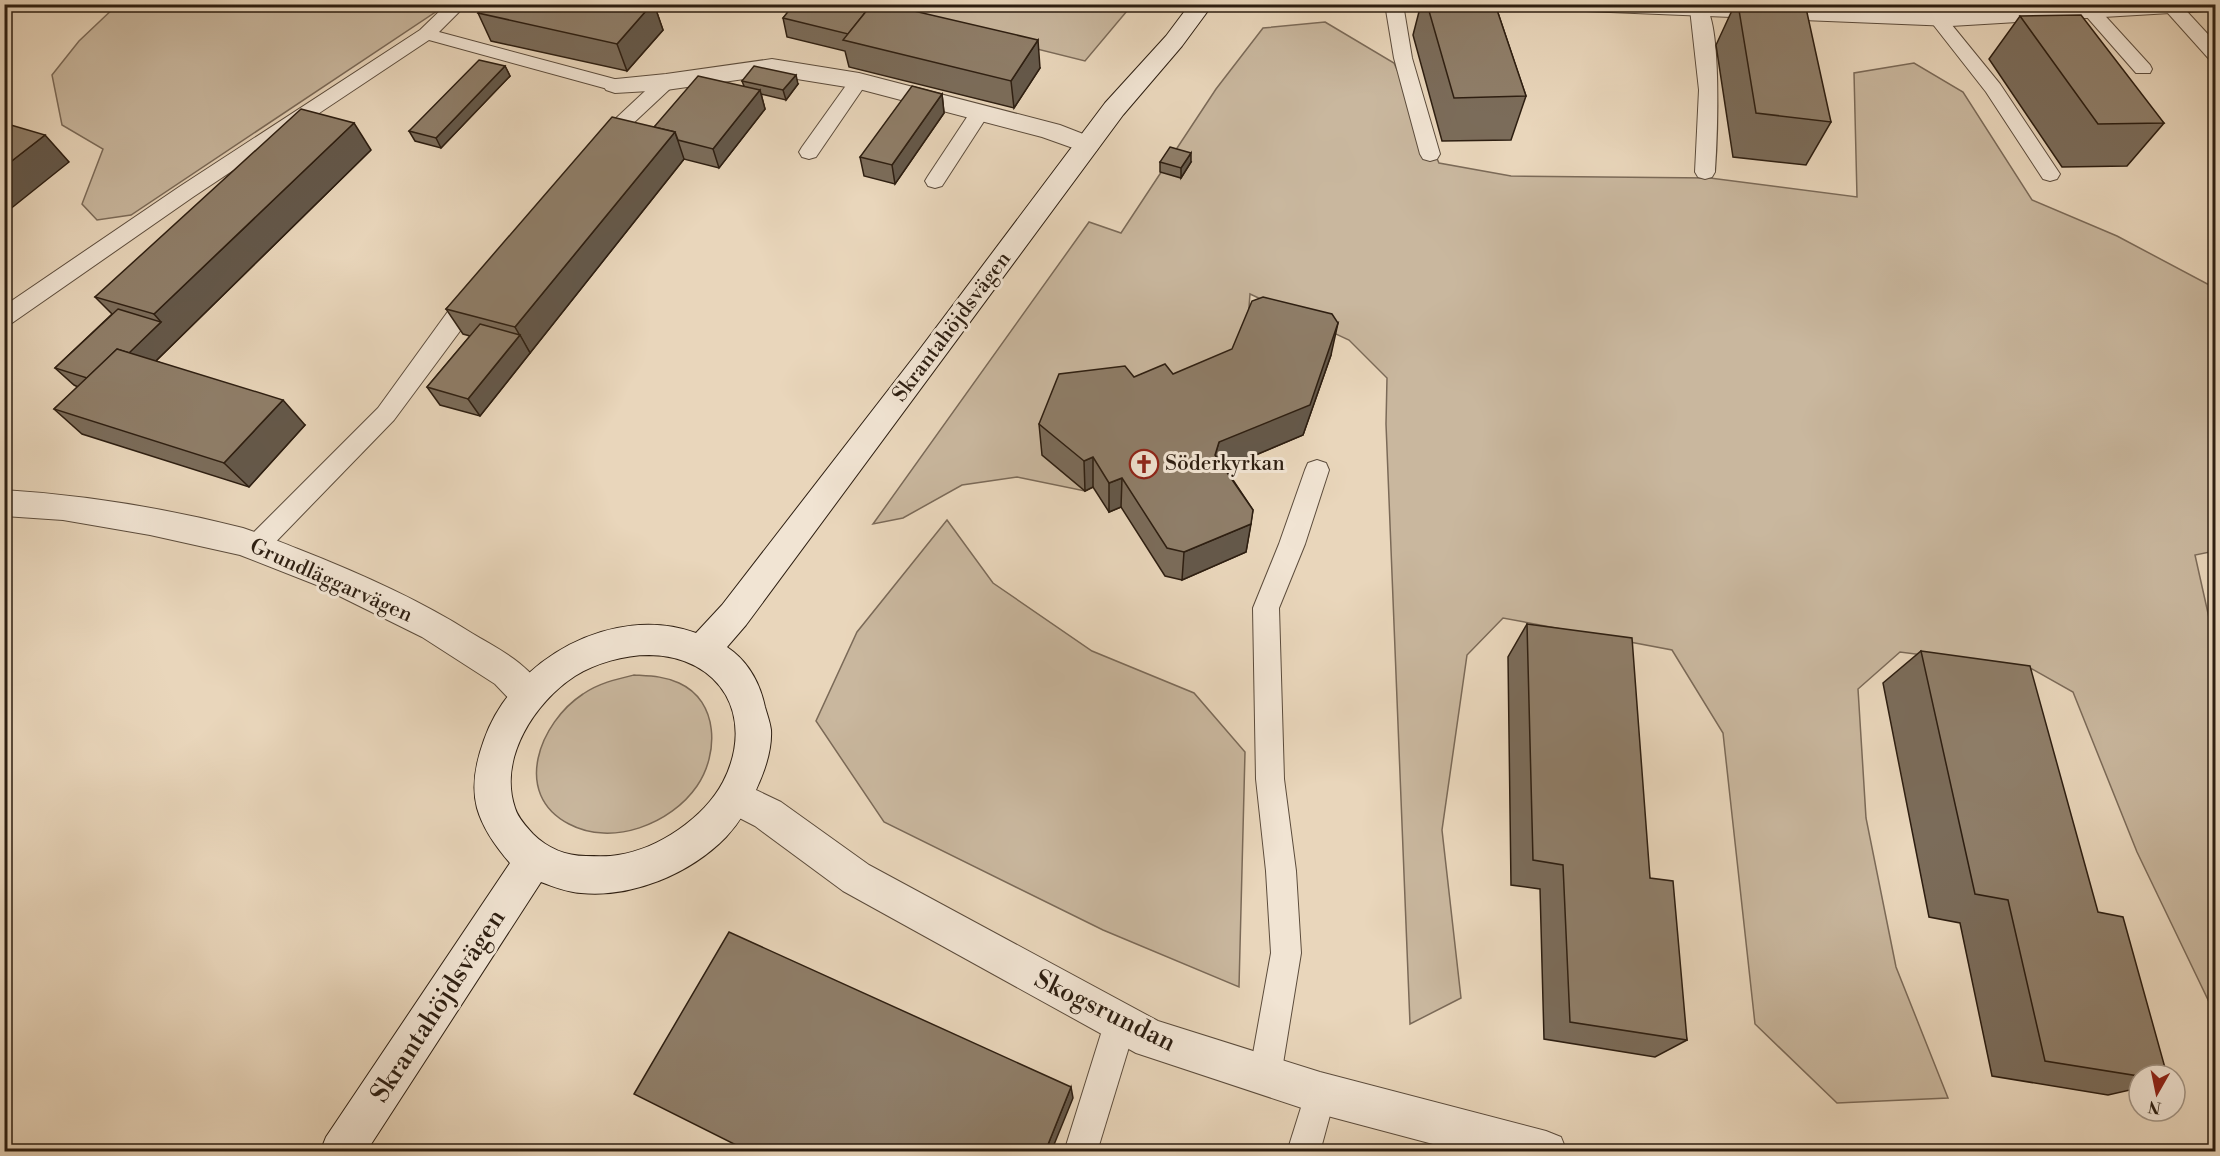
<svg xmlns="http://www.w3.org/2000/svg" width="2220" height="1156" viewBox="0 0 2220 1156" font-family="'Libre Bodoni',serif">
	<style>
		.green { fill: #c9b79e; stroke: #7b6a58; stroke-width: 1.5 }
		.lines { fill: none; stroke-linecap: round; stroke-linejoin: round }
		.lane-casing { stroke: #5c4c3c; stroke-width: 2 }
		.street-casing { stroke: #5c4c3c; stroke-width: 2 }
		.secondary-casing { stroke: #2d1e11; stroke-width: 2 }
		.lane { fill: #f1e4d3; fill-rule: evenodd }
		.street { fill: #f1e4d3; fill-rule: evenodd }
		.secondary { fill: #f1e4d3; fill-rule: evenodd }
		.wall { fill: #7b6c5a; stroke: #2d1e11; stroke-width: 1.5 }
		.shaded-wall { fill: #64584a; stroke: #2d1e11; stroke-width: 1.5 }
		.building { fill: #8f7e69; stroke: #2d1e11; stroke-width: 1.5 }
		.labels { text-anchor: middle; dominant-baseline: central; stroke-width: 6; stroke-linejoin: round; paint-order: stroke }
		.street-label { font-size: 21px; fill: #2d1e11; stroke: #f1e4d3 }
		.poi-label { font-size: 21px; fill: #2d1e11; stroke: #f1e4d3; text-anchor: start }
		.near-street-label { font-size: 26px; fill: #2d1e11; stroke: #f1e4d3 }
	</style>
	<rect width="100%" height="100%" fill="#e9d6bb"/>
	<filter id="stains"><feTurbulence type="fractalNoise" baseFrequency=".00333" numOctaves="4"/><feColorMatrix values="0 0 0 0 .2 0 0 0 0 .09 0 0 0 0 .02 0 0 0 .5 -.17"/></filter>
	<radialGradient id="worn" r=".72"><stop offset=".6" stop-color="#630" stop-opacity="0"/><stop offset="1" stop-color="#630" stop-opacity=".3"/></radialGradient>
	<g class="green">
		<path d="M 882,4 L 1132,5 L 1085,61 L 878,9 Z"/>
		<path d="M 117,5 L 117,4 L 446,5 L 131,215 L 97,220 L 82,204 L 103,149 L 62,125 L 52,75 L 79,41 Z"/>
		<path d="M 1325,22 L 1394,63 L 1439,163 L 1511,176 L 1710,178 L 1857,197 L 1854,73 L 1914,63 L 1963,92 L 2032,200 L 2117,236 L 2215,288 L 2215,551 L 2195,555 L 2216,649 L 2215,1006 L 2211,1006 L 2137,852 L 2073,692 L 2032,669 L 1900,652 L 1858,689 L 1866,818 L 1896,967 L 1948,1098 L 1837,1103 L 1755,1024 L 1723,733 L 1672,650 L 1503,618 L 1467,655 L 1442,830 L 1461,998 L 1410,1024 L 1386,424 L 1387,378 L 1349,340 L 1250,294 L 1247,333 L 1228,381 L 1085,491 L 1017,477 L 962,485 L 903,518 L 873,524 L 1089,222 L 1121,233 L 1216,89 L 1263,28 Z"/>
		<path d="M 947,520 L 993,583 L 1092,651 L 1194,693 L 1245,752 L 1239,987 L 1103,930 L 884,822 L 816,721 L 857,632 Z"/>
		<path d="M 634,675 C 650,676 664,676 679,683 C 719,701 719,754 697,786 C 671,824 612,847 569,824 C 511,794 540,722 583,694 C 599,683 617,679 634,675 Z"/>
	</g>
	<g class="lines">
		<g class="lane-casing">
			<g id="lane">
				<path d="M 447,4 L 467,4 L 439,32 L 622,81 L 624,85 L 622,89 L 615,91 L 429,40 L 193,197 L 12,323 L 4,325 L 4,306 L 179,187 L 420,30 Z"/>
				<path d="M 1385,4 L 1403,4 L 1412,58 L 1440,154 L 1437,159 L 1430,161 L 1423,159 L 1420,154 L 1394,58 Z"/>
				<path d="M 1703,4 C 1723,16 1717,146 1715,172 L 1712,177 L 1705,179 L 1698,177 L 1695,172 L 1699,90 L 1690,9 L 1693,5 Z"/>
				<path d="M 1955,4 L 1973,4 L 1981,18 L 1978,22 L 1966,22 Z"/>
				<path d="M 2165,4 L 2180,4 L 2216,43 L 2216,61 L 2209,59 L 2166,11 L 2163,7 Z"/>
				<path d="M 2092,7 L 2098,8 L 2150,65 L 2152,69 L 2150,73 L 2136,73 L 2086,16 L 2083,12 L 2086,8 Z"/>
				<path d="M 1937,13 L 1943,14 L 2000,84 L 2060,174 L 2057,179 L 2050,181 L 2043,179 L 1986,92 L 1928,18 L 1931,14 Z"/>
				<path d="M 859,75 L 866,77 L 868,81 L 816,157 L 809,159 L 802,157 L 799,152 L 802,147 L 852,77 Z"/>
				<path d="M 666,76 L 673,78 L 675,82 L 673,86 L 627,129 L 610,151 L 603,153 L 596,151 L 593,146 L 613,121 L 659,78 Z"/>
				<path d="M 980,106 L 987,108 L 990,112 L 942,186 L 935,188 L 928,186 L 925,181 L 928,176 L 973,108 Z"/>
				<path d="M 475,286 L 483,288 L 486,294 L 483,300 L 394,420 L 264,554 L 255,557 L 246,554 L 242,547 L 246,540 L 378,408 L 449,310 L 467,288 Z"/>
				<path d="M 1317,460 L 1326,463 L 1329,470 L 1305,544 L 1279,608 L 1284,779 L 1296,871 L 1301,953 L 1281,1076 L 1276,1087 L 1265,1092 L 1254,1087 L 1249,1076 L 1271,953 L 1266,871 L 1256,779 L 1253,608 L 1279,544 L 1305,470 L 1308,463 Z"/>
				<path d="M 1120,1008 L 1131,1013 L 1136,1024 L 1097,1152 L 1064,1152 L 1104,1024 L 1109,1013 Z"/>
				<path d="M 1320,1077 L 1331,1082 L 1336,1093 L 1320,1152 L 1287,1152 L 1309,1082 Z"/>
			</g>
		</g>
		<g class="street-casing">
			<g id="street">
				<path d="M 1575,4 L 1769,4 L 1951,12 L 2077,4 L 2215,4 L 2212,9 L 2204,11 L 1951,26 L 1586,11 L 1578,9 Z"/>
				<path d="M 772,59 L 859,73 L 1060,125 L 1096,139 L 1100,145 L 1096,151 L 1087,153 L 1042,137 L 859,89 L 772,75 L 666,90 L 615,93 L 606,90 L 603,85 L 606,80 L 666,74 Z"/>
				<path d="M 4,490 C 84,495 165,508 243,528 C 261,534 280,542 298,549 C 357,572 416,598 470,632 C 498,649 531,664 546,695 L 540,706 L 528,711 L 516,706 L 495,684 L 422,637 L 319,586 L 240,555 L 150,535 L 63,520 L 4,516 Z"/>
				<path d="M 735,780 L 781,802 L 869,865 L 1158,1021 L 1320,1072 L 1546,1131 L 1561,1137 L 1567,1152 L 1463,1152 L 1320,1114 L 1136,1053 L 843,891 L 755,826 L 722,809 L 717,797 L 722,785 Z"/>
			</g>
		</g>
		<g class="secondary-casing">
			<path id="secondary" d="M 1190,4 L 1213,4 L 1182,46 L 1123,115 L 746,625 L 727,647 C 748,661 760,683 765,707 C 767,714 770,722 771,730 C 772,748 766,767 759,783 C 751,803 741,821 726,837 C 690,874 632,898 581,893 C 567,892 554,887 541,882 L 366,1152 L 320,1152 L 326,1137 L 510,863 C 496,847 483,829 477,808 C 471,785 476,762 484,740 C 512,659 613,603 696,633 L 722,605 L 920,349 L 1105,103 L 1166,36 ZM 649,655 C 722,656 756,718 723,782 C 704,818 658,849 618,855 C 608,857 596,856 586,856 C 566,856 547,848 533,834 C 526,826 518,818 515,808 C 498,758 535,702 575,676 C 596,663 624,655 649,655 Z"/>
		</g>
		<use href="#lane" class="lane"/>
		<use href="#street" class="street"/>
		<use href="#secondary" class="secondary"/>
	</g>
	<g class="wall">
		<path d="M 485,4 L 654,4 L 663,30 L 627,71 L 491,41 L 478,13 L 486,6 Z"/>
		<path d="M 850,4 L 1040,68 L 1014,108 L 849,67 L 845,51 L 787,37 L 783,18 L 791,9 L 774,5 Z"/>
		<path d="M 1421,4 L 1495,4 L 1526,96 L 1511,140 L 1442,141 L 1413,35 Z"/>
		<path d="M 1735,4 L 1770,4 L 1831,122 L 1806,165 L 1733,157 L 1716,45 Z"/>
		<path d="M 2020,16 L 2164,123 L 2127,166 L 2062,167 L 1989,59 Z"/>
		<path d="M 505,66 L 510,76 L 441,148 L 415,141 L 409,131 Z"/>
		<path d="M 742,81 L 798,84 L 786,100 L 761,94 L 765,109 L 719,168 L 684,159 L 480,416 L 440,405 L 427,387 L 470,336 L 463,334 L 446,309 L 654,127 L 744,86 Z"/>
		<path d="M 942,94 L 944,113 L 895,184 L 864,176 L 860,157 Z"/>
		<path d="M 371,150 L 156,361 L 305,425 L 249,487 L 82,434 L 54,409 L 78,387 L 74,385 L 55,368 L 112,314 L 95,297 Z"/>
		<path d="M 1160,162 L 1191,162 L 1181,178 L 1160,172 Z"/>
		<path d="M 1331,355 L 1303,435 L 1225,468 L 1253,510 L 1246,552 L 1182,580 L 1165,576 L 1121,507 L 1109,512 L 1093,487 L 1085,491 L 1042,455 L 1039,424 L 1134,377 L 1173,374 Z"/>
		<path d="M 1527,624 L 1650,878 L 1687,1040 L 1655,1057 L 1544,1039 L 1540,889 L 1511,885 L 1508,657 Z"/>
		<path d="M 1921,651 L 2139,1075 L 2139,1088 L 2108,1095 L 1992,1076 L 1960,923 L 1929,917 L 1883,683 Z"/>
	</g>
	<g class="shaded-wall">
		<path d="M 652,4 L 654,4 L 663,30 L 627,71 L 617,44 Z"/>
		<path d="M 1038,40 L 1040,68 L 1014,108 L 1011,81 Z"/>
		<path d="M 505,66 L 510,76 L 441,148 L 436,138 Z"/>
		<path d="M 796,75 L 798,84 L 786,100 L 783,90 Z"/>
		<path d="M 760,90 L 765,109 L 719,168 L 713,149 Z"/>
		<path d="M 942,94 L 944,113 L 895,184 L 892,165 Z"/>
		<path d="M 4,111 L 8,116 L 4,119 Z"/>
		<path d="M 354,123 L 371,150 L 117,399 L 98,382 L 161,322 L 154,314 Z"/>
		<path d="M 675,132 L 684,159 L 530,353 L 515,327 Z"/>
		<path d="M 45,135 L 69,162 L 4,214 L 4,167 Z"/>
		<path d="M 1191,153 L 1191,162 L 1181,178 L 1181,168 Z"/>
		<path d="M 1338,323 L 1331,355 L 1303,435 L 1215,472 L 1215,455 L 1219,442 Z"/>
		<path d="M 520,335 L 530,353 L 480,416 L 468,399 Z"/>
		<path d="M 283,400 L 305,425 L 249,487 L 224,463 Z"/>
		<path d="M 1093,457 L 1093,487 L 1085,491 L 1084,461 Z"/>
		<path d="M 1122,478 L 1121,507 L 1109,512 L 1109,483 Z"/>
		<path d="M 1251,524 L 1246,552 L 1182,580 L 1184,552 Z"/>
		<path d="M 1071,1087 L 1073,1098 L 1051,1152 L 1045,1152 Z"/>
	</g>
	<g class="building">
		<path d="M 487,4 L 652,4 L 617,44 L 478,13 Z"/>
		<path d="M 794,4 L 850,4 L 868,9 L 848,34 L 783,18 Z"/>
		<path d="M 872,4 L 884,4 L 1038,40 L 1011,81 L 843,40 Z"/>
		<path d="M 1427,4 L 1495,4 L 1526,96 L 1454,98 Z"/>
		<path d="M 1738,4 L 1770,4 L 1806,8 L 1831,122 L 1756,113 Z"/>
		<path d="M 2081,15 L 2164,123 L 2098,124 L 2020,16 Z"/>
		<path d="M 479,60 L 505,66 L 436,138 L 409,131 Z"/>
		<path d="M 754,66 L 796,75 L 783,90 L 742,81 Z"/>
		<path d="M 698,76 L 760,90 L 713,149 L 678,140 L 675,132 L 654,127 Z"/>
		<path d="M 912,86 L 942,94 L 892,165 L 860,157 Z"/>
		<path d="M 301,109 L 354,123 L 154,314 L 95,297 Z"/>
		<path d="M 612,117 L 675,132 L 515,327 L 446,309 Z"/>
		<path d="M 4,123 L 45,135 L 4,167 Z"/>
		<path d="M 1170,147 L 1191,153 L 1181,168 L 1160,162 Z"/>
		<path d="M 1263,297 L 1332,314 L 1338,323 L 1310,405 L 1219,442 L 1215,455 L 1253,510 L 1251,524 L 1184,552 L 1167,548 L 1122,478 L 1109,483 L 1093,457 L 1084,461 L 1039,424 L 1059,374 L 1125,366 L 1134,377 L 1165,364 L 1173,374 L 1232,349 L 1252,301 Z"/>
		<path d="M 118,309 L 161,322 L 129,353 L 117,349 L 87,378 L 55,368 Z"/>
		<path d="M 480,324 L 520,335 L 468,399 L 427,387 Z"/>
		<path d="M 117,349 L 283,400 L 224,463 L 54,409 Z"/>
		<path d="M 1527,624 L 1632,638 L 1650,878 L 1673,881 L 1687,1040 L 1570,1022 L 1563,865 L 1533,860 Z"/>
		<path d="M 1921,651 L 2030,666 L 2098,912 L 2123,917 L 2167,1075 L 2139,1075 L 2139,1076 L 2045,1061 L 2008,900 L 1975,894 Z"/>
		<path d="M 729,932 L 1071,1087 L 1045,1152 L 750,1152 L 634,1094 Z"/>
	</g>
	<defs>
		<g id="church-ring" transform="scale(1.5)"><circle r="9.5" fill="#f1e4d3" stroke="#8f2418" stroke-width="1.5"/><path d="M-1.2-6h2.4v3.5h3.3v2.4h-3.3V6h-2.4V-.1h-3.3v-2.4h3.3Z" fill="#8f2418"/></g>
	</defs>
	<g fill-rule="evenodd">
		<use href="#church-ring" x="1144" y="464"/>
	</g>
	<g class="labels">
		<g class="street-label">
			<text transform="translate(952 327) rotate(-53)">Skrantahöjdsvägen</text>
			<text transform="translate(331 581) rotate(24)">Grundläggarvägen</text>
		</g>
		<g class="poi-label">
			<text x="1165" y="464">Söderkyrkan</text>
		</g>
		<g class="near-street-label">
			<text transform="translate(438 1006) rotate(-57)">Skrantahöjdsvägen</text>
			<text transform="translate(1105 1011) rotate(26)">Skogsrundan</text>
		</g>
	</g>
	<rect width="2220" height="1156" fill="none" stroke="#e9d6bb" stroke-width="24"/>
	<rect x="6" y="6" width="2208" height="1144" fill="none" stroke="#2d1e11" stroke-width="3"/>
	<rect x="12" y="12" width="2196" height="1132" fill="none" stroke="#2d1e11" stroke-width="1.5"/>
	<g transform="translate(2157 1093) rotate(189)"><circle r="28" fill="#f1e4d3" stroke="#a39585" stroke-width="1.5"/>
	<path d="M0-4.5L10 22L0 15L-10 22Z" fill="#8f2418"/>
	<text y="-9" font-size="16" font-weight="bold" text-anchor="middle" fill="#2d1e11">N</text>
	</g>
	<rect width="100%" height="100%" filter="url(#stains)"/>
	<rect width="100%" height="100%" fill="url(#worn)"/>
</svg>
